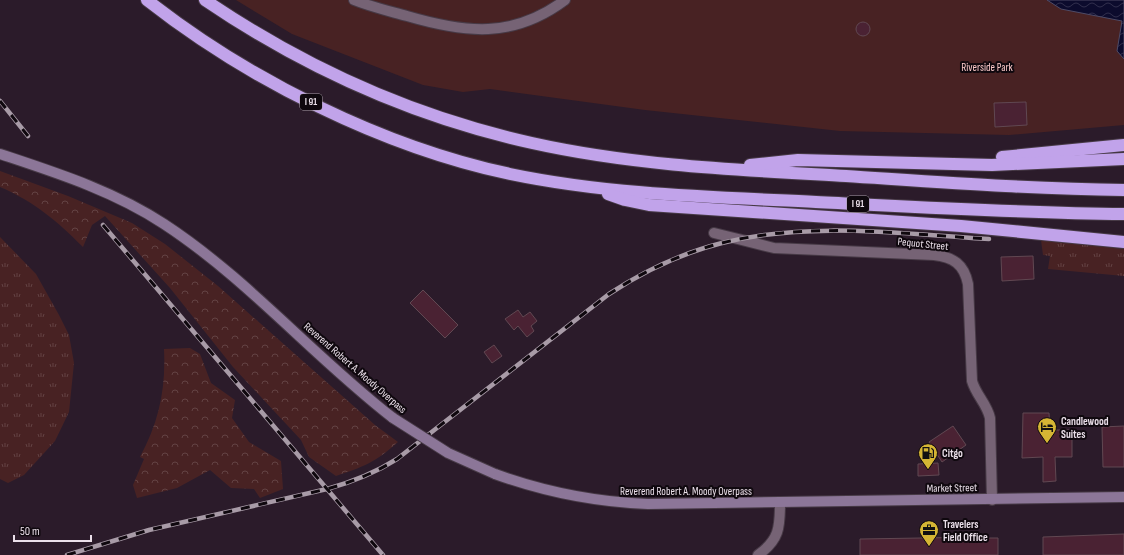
<svg xmlns="http://www.w3.org/2000/svg" width="1124" height="555" viewBox="0 0 1124 555" font-family="'Sofia Sans Condensed',sans-serif">
	<style>
		.grass { fill: url(#grass-tufts) }
		.forest { fill: url(#forest-crowns) }
		.park { fill: #482223 }
		.water { fill: url(#water-waves); stroke: #4f4b66 }
		.building { fill: #4a2233; stroke: #614852 }
		.lines { fill: none; stroke-linecap: round; stroke-linejoin: round }
		.minor-casing { stroke: #473a46; stroke-width: 12 }
		.secondary-casing { stroke: #473a46; stroke-width: 12 }
		.motorway-casing { stroke: #473a46; stroke-width: 14 }
		.minor { stroke: #766375; stroke-width: 10 }
		.secondary { stroke: #8c7698; stroke-width: 10 }
		.motorway { stroke: #c1a3ea; stroke-width: 12 }
		.rail-casing { stroke: #a89ba7; stroke-width: 4.5 }
		.rail { stroke: #0f080e; stroke-width: 3; stroke-dasharray: 9; stroke-linecap: butt }
		.secondary-bridge-casing { stroke: #473a46; stroke-width: 12; stroke-linecap: butt }
		.secondary-bridge { stroke: #8c7698; stroke-width: 10 }
		.labels { text-anchor: middle; dominant-baseline: central; stroke-width: 4; stroke-linejoin: round; paint-order: stroke }
		.shield { fill: #0f080e; stroke: #a99fa8; stroke-width: 1 }
		.shield-label { font-size: 10px; font-weight: bold; fill: #ebe0ea }
		.park-label { font-size: 11px; fill: #fbc9c9; stroke: #0f080e }
		.street-label { font-size: 11px; fill: #ebe0ea; stroke: #0f080e }
		.poi-label { font-size: 11px; font-weight: bold; fill: #ebe0ea; stroke: #0f080e; text-anchor: start }
	</style>
	<defs>
		<pattern id="grass-tufts" width="24" height="20" patternUnits="userSpaceOnUse"><rect width="24" height="20" fill="#482223"/><path d="M3 7l-1-3M5 7V3M7 7l1-3M15 17l-1-3M17 17v-4M19 17l1-3" fill="none" stroke="#634243"/></pattern>
		<pattern id="forest-crowns" width="20" height="18" patternUnits="userSpaceOnUse"><rect width="20" height="18" fill="#482223"/><path d="M2 6a3 3 0 1 1 6 0M12 15a3 3 0 1 1 6 0" fill="none" stroke="#634243"/></pattern>
		<pattern id="water-waves" width="16" height="10" patternUnits="userSpaceOnUse"><rect width="16" height="10" fill="#0c0b2d"/><path d="M0 5q4-4 8 0t8 0" fill="none" stroke="#302e4c"/></pattern>
	</defs>
	<rect width="100%" height="100%" fill="#2b1b2a"/>
	<g class="grass">
		<path d="M 0,237 L 36,274 L 59,315 L 69,335 L 74,363 L 69,412 L 55,441 L 24,475 L 8,483 L 0,479 Z"/>
		<path d="M 1041,240 L 1124,249 L 1124,276 L 1048,269 L 1050,256 L 1043,255 Z"/>
	</g>
	<g class="forest">
		<path d="M 0,171 L 68,196 L 132,223 L 165,244 L 218,286 L 375,425 L 398,442 C 376,462 363,467 336,476 L 309,457 L 301,440 L 233,367 L 170,288 L 105,216 L 92,225 L 83,247 C 57,221 35,202 0,187 Z"/>
		<path d="M 190,348 L 200,354 L 211,383 L 235,400 L 232,418 L 249,442 L 281,461 L 283,489 L 260,498 L 254,489 L 231,488 L 210,470 L 177,488 L 137,498 L 133,485 L 144,459 L 140,457 C 159,422 166,389 164,349 Z"/>
	</g>
	<path class="park" d="M 236,0 L 1047,0 L 1061,9 L 1122,21 L 1117,51 L 1124,59 L 1124,125 L 1009,135 L 840,131 L 645,110 L 490,89 L 463,92 L 423,85 L 292,34 Z"/>
	<path class="water" d="M 1047,0 L 1124,0 L 1124,59 L 1117,51 L 1122,21 L 1061,9 Z"/>
	<g class="building">
		<circle cx="863" cy="29" r="7"/>
		<path d="M 1026,102 L 1027,125 L 995,127 L 994,103 Z"/>
		<path d="M 1033,256 L 1034,279 L 1002,281 L 1001,257 Z"/>
		<path d="M 423,290 L 458,325 L 445,338 L 410,303 Z"/>
		<path d="M 518,310 L 523,317 L 530,312 L 537,321 L 531,326 L 534,331 L 527,337 L 518,326 L 514,330 L 505,319 Z"/>
		<path d="M 494,345 L 502,356 L 492,363 L 484,352 Z"/>
		<path d="M 1023,413 L 1049,413 L 1050,430 L 1072,430 L 1072,457 L 1055,457 L 1056,481 L 1043,482 L 1043,457 L 1022,458 Z"/>
		<path d="M 953,426 L 966,445 L 942,462 L 929,442 Z"/>
		<path d="M 1124,426 L 1124,467 L 1103,467 L 1102,427 Z"/>
		<path d="M 938,463 L 939,475 L 918,476 L 918,464 Z"/>
		<path d="M 1124,534 L 1124,555 L 1043,555 L 1043,537 Z"/>
		<path d="M 982,537 L 982,538 L 998,538 L 998,555 L 860,555 L 860,539 Z"/>
	</g>
	<g class="lines">
		<g class="minor-casing">
			<g id="minor">
				<path d="M 354,0 C 371,7 389,11 407,16 C 465,33 513,39 565,0"/>
				<path d="M 714,233 L 774,248 L 934,255 C 953,257 964,264 968,284 L 972,381 C 976,395 987,404 990,418 L 992,500"/>
				<path d="M 758,555 C 779,540 780,528 780,503"/>
			</g>
		</g>
		<g class="secondary-casing">
			<g id="secondary">
				<path d="M 0,154 C 57,173 114,191 164,224 C 248,279 314,357 393,418"/>
				<path d="M 495,474 C 545,492 595,502 648,504 L 1124,497"/>
			</g>
		</g>
		<g class="motorway-casing">
			<g id="motorway">
				<path d="M 147,0 C 249,80 383,147 510,174 C 611,195 714,197 816,202 C 919,207 1021,213 1124,214"/>
				<path d="M 205,0 C 305,68 414,117 532,143 C 635,166 741,170 846,176 C 939,182 1031,189 1124,190"/>
				<path d="M 1002,157 L 1124,145"/>
				<path d="M 750,165 L 798,160 L 992,165 L 1124,159"/>
				<path d="M 608,194 L 625,200 L 649,205 L 961,226 L 1124,242"/>
			</g>
		</g>
		<use href="#minor" class="minor"/>
		<use href="#secondary" class="secondary"/>
		<use href="#motorway" class="motorway"/>
		<g class="rail-casing">
			<g id="rail">
				<path d="M 0,101 L 28,136"/>
				<path d="M 103,225 L 383,555"/>
				<path d="M 67,555 L 149,530 L 327,489 C 352,482 375,473 397,459 L 609,294 C 644,271 682,253 722,243 C 809,221 901,234 989,239"/>
			</g>
		</g>
		<use href="#rail" class="rail"/>
		<g class="secondary-bridge-casing">
			<path id="secondary-bridge" d="M 393,418 L 448,453 L 495,474"/>
		</g>
		<use href="#secondary-bridge" class="secondary-bridge"/>
	</g>
	<defs>
		<g id="hotel-pin" transform="scale(1)"><path d="M0 17L-7.5 6A9.5 9.5 0 1 1 7.5 6Z" fill="#d5b534" stroke="#0f080e"/><path d="M-6-4.5h1.5V1H6V5H4.5V3h-9V5H-6ZM-4 0a1.8 1.8 0 1 1 3.6 0ZM.5 0V-2.5h3Q6-2.5 6 0Z" fill="#111"/></g>
		<g id="fuel-pin" transform="scale(1)"><path d="M0 17L-7.5 6A9.5 9.5 0 1 1 7.5 6Z" fill="#d5b534" stroke="#0f080e"/><path d="M-5.5-6h7V0h2V4h1.3V-2.5L3-4.5l.8-.8L6-3V5H2.5V1h-1V6h-7ZM-4.2-4.7v3.2H.2V-4.7Z" fill="#111"/></g>
		<g id="office-pin" transform="scale(1)"><path d="M0 17L-7.5 6A9.5 9.5 0 1 1 7.5 6Z" fill="#d5b534" stroke="#0f080e"/><path d="M-6-3h4V-5.5h4V-3h4V5H-6ZM-1-4.5V-3h2v-1.5ZM-6 0V1H6V0Z" fill="#111"/></g>
	</defs>
	<g fill-rule="evenodd">
		<use href="#hotel-pin" x="1047" y="427"/>
		<use href="#fuel-pin" x="928" y="453"/>
		<use href="#office-pin" x="929" y="530"/>
	</g>
	<g class="labels">
		<g class="shield">
			<rect x="300" y="94" width="22" height="16" rx="3"/>
			<rect x="847" y="196" width="22" height="16" rx="3"/>
		</g>
		<g class="shield-label">
			<text x="311" y="102">I 91</text>
			<text x="858" y="204">I 91</text>
		</g>
		<g class="park-label">
			<text x="987" y="67">Riverside Park</text>
		</g>
		<g class="street-label">
			<text transform="translate(923 244) rotate(6)">Pequot Street</text>
			<text transform="translate(355 368) rotate(41)">Reverend Robert A. Moody Overpass</text>
			<text transform="translate(952 488) rotate(-1)">Market Street</text>
			<text x="686" y="491">Reverend Robert A. Moody Overpass</text>
		</g>
		<g class="poi-label">
			<text x="1061" y="421">Candlewood<tspan x="1061" dy="13">Suites</tspan></text>
			<text x="942" y="453">Citgo</text>
			<text x="943" y="524">Travelers<tspan x="943" dy="13">Field Office</tspan></text>
		</g>
	</g>
	<path d="M14 535v6h77v-6" fill="none" stroke="#ebe0ea" stroke-width="2"/>
	<text x="20" y="535" font-size="12" fill="#ebe0ea" stroke="#0f080e" stroke-width="3" paint-order="stroke">50 m</text>
</svg>
